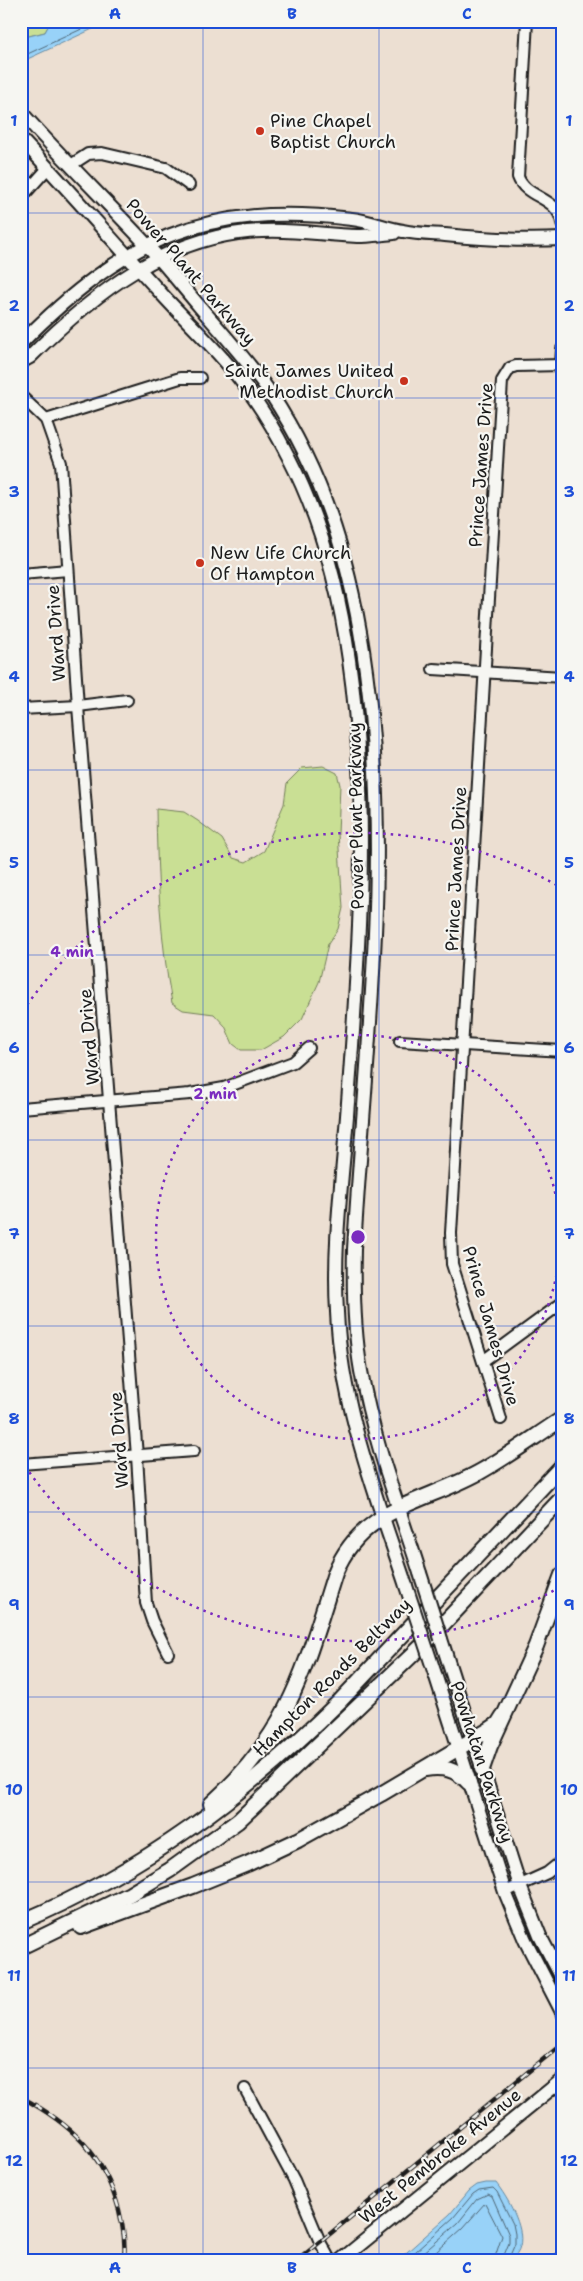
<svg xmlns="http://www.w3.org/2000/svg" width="583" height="2281" viewBox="0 0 583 2281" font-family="'Shantell Sans',sans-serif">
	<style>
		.green { fill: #c9df94; stroke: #727e58 }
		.water { fill: #98d2f8; stroke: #6689a0 }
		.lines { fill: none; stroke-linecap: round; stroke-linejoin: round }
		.shore { stroke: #4e6574; stroke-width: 1 }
		.minor-casing { stroke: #1c1c1c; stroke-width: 14 }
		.major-casing { stroke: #1c1c1c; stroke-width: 16 }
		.highway-casing { stroke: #1c1c1c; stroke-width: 18 }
		.minor { stroke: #f6f6f2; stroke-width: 10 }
		.major { stroke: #f6f6f2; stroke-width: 12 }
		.highway { stroke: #f6f6f2; stroke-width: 14 }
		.rail-casing { stroke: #1c1c1c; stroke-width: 4.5 }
		.rail { stroke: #f6f6f2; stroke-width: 2.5; stroke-dasharray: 8; stroke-linecap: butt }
		.major-bridge-casing { stroke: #1c1c1c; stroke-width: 16; stroke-linecap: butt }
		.major-bridge { stroke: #f6f6f2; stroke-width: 12 }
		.grid { fill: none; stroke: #1d4ed8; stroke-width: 1; stroke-opacity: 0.55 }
		.ring { fill: none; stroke: #7b2cbf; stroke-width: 2.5; stroke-dasharray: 2.5 5 }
		.poi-dot { fill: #c8321e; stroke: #f6f6f2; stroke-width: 2 }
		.labels { text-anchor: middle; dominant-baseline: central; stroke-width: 4.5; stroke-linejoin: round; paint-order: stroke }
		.poi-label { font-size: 18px; fill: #1c1c1c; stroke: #f6f6f2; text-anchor: start }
		.street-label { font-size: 18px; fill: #1c1c1c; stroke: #f6f6f2 }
		.centre { fill: #7b2cbf; stroke: #f6f6f2; stroke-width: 2.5 }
		.ring-label { font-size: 15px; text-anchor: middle; font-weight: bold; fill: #7b2cbf; stroke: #f6f6f2; stroke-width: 4.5; stroke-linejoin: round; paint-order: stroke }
		.neatline { fill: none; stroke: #1d4ed8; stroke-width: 2 }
		.grid-label { font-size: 16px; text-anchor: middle; font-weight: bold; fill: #1d4ed8 }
	</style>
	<rect width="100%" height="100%" fill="#ecdfd2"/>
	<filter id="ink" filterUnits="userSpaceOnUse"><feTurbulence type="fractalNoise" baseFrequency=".02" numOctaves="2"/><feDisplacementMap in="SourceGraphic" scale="10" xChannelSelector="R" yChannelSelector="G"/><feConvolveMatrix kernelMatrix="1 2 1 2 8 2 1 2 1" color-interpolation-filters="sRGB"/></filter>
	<g filter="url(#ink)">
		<g class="green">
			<path d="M 21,21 L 51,21 L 45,32 L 21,38 Z"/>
			<path d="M 323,766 L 337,773 L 340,785 L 338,834 L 343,908 L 338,929 L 328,944 L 319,982 L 302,1019 L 284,1037 L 261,1050 L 241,1050 L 233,1044 L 225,1026 L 214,1014 L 183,1010 L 172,1003 C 160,939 157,874 156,809 L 184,812 L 198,821 L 222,839 L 233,858 L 246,862 L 264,851 L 284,804 L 287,783 L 302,768 Z"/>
		</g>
		<g class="water">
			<path d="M 51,21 L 110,21 L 21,62 L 21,38 L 45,32 Z"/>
			<path d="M 486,2183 L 496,2183 C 507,2197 525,2227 520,2246 C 519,2251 515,2256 512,2260 L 398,2260 L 450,2214 L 469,2191 L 477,2185 Z"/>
		</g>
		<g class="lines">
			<g class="shore">
				<path d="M 21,57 L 99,21"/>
				<path d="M 406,2260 L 453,2218 L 473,2194 L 479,2190 L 493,2188 L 497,2192 L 513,2224 L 515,2234 L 515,2244 L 508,2260"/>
				<path d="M 415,2260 L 458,2223 L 477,2199 L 488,2194 L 492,2196 L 509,2235 L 509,2243 L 502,2260"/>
				<path d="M 427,2260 L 463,2228 L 485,2203 L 502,2236 L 494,2260"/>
			</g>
			<g class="minor-casing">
				<g id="minor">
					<path d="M 527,21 L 518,177 C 526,199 558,196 562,223"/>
					<path d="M 71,165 L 88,154 L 102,153 L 166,168 L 189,185"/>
					<path d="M 21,198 L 48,168"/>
					<path d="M 561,365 L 562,349"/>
					<path d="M 21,396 L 46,420 L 61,463 L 78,706 L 137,1456 L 146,1603 L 152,1621 L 168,1653"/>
					<path d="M 46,420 L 180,378 L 200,378"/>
					<path d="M 21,574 L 68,570"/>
					<path d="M 433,669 L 562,677"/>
					<path d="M 21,709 L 78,706 L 127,700"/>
					<path d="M 400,1041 L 562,1051"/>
					<path d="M 21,1108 L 190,1094 L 224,1088 L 293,1062 L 309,1048"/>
					<path d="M 483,1361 L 562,1303"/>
					<path d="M 501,1419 L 452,1264 L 451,1233 L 502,381 L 510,368 L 516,366 L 562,365"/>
					<path d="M 21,1464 L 194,1451"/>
					<path d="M 505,1892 L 547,1873 L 562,1861"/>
					<path d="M 245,2089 L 294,2180 L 320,2242 L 330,2260"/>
					<path d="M 558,2260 L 562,2258"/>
				</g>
			</g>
			<g class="major-casing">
				<g id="major">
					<path d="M 21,112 C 61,157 105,200 146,244 C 165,264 182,286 200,307 C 224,335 250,363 271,394 C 327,479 353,572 366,671 C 392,863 365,1057 354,1249 C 353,1290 354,1331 361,1371 C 373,1440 399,1507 420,1573"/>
					<path d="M 21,139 C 68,189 113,241 159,291 C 185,320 215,347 239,378 C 258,402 275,430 289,458 C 322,522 339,589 349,660 C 371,812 358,964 347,1116 C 342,1181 333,1247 337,1312 C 341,1407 377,1498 406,1586"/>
					<path d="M 21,343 C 124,239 205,201 352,219 C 369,221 386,228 403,231 C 417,234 431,234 445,235 C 484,239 523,241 562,239"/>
					<path d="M 21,362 L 30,357 C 93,294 168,234 262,231 C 294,229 325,235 357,236 C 369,236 382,234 394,233"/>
					<path d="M 441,1639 L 520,1886 L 540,1936 L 562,1978"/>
					<path d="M 435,1674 L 505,1892 L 525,1940 L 562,2012"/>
					<path d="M 341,2260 L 562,2080"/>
				</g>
			</g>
			<g class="highway-casing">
				<g id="highway">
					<path d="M 425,1769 C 443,1766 456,1769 469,1783"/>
					<path d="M 482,1769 L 490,1746 L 536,1646 L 562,1575"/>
					<path d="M 211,1804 C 290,1732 304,1670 335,1573 C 361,1508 423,1503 478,1473 C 507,1457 534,1437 562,1419"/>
					<path d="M 21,1922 C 143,1871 246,1794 340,1701 L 562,1466"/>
					<path d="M 81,1927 L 193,1886 L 247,1864 L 298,1840 L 381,1794 L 489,1730 L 498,1724 L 503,1716"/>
					<path d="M 21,1947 L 130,1894 L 170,1870 L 238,1821 L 429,1639 L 562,1498"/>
				</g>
			</g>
			<use href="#minor" class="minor"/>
			<use href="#major" class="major"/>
			<use href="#highway" class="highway"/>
			<g class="rail-casing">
				<g id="rail">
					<path d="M 21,2097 C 71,2124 104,2154 119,2210 C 123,2226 126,2243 124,2260"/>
					<path d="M 298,2260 L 562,2044"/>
				</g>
			</g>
			<use href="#rail" class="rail"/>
			<g class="major-bridge-casing">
				<g id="major-bridge">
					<path d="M 420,1573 L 441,1639"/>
					<path d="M 406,1586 L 435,1674"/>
				</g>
			</g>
			<use href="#major-bridge" class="major-bridge"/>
		</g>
	</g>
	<path class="grid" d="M 203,21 L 203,2260M 379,21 L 379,2260M 21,213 L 562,213M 21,398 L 562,398M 21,584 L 562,584M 21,770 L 562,770M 21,955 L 562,955M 21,1140 L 562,1140M 21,1326 L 562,1326M 21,1512 L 562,1512M 21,1697 L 562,1697M 21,1882 L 562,1882M 21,2068 L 562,2068"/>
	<g class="ring">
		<circle cx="358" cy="1237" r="202"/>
		<path d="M560 1587A404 404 0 0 1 23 1463M23 1011A404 404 0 0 1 560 887"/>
	</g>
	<g class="poi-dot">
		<circle cx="260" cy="131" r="5"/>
		<circle cx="404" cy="381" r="5"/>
		<circle cx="200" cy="563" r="5"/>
	</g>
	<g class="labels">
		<g class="poi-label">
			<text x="270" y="121">Pine Chapel<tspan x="270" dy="21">Baptist Church</tspan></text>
			<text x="394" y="371" text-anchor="end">Saint James United<tspan x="394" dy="21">Methodist Church</tspan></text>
			<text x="210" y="553">New Life Church<tspan x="210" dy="21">Of Hampton</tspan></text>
		</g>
		<g class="street-label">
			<text transform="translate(191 272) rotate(49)">Power Plant Parkway</text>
			<text transform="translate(481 465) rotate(-86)">Prince James Drive</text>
			<text transform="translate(56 633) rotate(-94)">Ward Drive</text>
			<text transform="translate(356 816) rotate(-91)">Power Plant Parkway</text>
			<text transform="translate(456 869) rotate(-87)">Prince James Drive</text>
			<text transform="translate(89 1037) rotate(-95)">Ward Drive</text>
			<text transform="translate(491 1326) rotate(74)">Prince James Drive</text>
			<text transform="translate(119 1440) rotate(-94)">Ward Drive</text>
			<text transform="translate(332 1677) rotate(-45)">Hampton Roads Beltway</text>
			<text transform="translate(482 1762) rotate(72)">Powhatan Parkway</text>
			<text transform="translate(440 2156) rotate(-39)">West Pembroke Avenue</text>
		</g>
	</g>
	<circle cx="358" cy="1237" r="8" class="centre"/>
	<g class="ring-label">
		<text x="72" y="957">4 min</text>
		<text x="215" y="1099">2 min</text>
	</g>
	<rect width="583" height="2281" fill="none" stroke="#f6f6f2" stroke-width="55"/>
	<rect x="28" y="28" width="528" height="2226" class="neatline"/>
	<g class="grid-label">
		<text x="115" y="19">A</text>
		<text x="292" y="19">B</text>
		<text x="467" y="19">C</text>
		<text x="14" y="126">1</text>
		<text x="569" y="126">1</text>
		<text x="14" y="311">2</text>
		<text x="569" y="311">2</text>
		<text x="14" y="497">3</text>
		<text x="569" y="497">3</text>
		<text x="14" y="682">4</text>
		<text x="569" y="682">4</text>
		<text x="14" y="868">5</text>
		<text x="569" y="868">5</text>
		<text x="14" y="1053">6</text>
		<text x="569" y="1053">6</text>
		<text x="14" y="1239">7</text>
		<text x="569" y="1239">7</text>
		<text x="14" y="1424">8</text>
		<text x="569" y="1424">8</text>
		<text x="14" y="1610">9</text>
		<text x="569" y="1610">9</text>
		<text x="14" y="1795">10</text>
		<text x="569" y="1795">10</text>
		<text x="14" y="1981">11</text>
		<text x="569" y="1981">11</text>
		<text x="14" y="2166">12</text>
		<text x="569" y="2166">12</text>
		<text x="115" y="2273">A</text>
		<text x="292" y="2273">B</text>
		<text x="467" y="2273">C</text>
	</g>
</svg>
